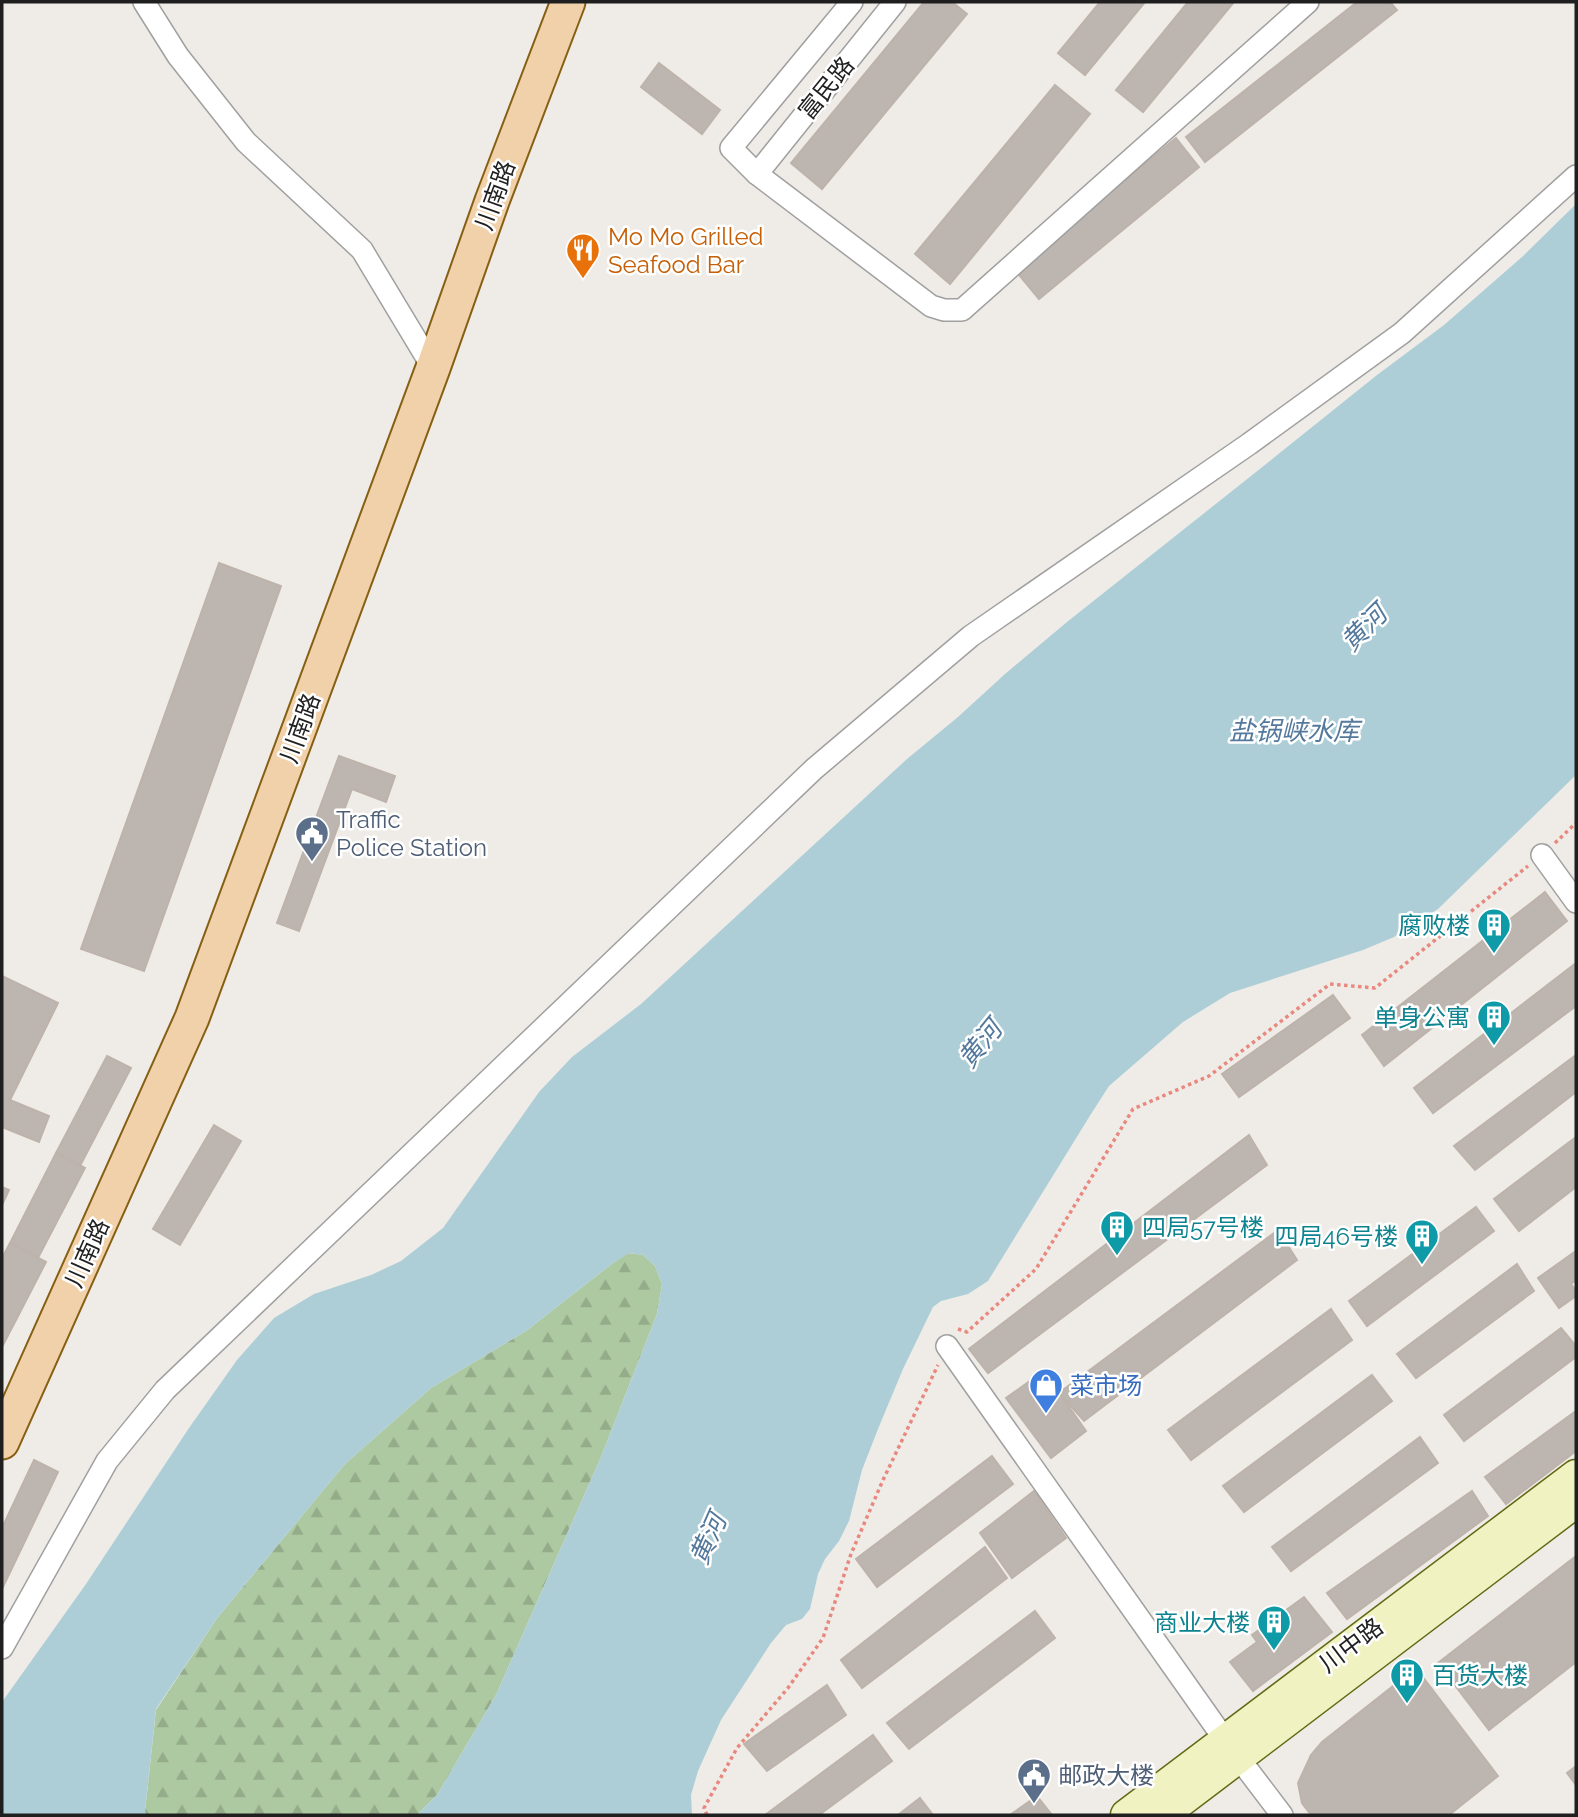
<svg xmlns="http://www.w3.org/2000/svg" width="1578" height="1817" viewBox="0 0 1578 1817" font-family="Raleway,'Noto Sans SC',sans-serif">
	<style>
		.forest { fill: url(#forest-firs) }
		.water { fill: #adced7 }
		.building { fill: #bcb5b0; stroke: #beb3ab; stroke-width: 2 }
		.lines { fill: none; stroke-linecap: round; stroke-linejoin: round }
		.street-casing { stroke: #a0a0a0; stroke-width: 24 }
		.secondary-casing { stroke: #616913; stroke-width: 33 }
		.primary-casing { stroke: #875f13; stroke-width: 37 }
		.path { stroke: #e8887e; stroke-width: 3.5; stroke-dasharray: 3.5 3.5; stroke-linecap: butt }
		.street { stroke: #fff; stroke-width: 21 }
		.secondary { stroke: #f0f2c2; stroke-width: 30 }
		.primary { stroke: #f0d1aa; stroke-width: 33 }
		.labels { text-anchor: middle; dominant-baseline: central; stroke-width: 5; stroke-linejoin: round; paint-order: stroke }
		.street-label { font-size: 24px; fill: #1f1f1f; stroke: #fff }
		.food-label { font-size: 24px; fill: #c56008; stroke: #fff; text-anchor: start }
		.service-label { font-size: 24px; fill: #4e5e75; stroke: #fff; text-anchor: start }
		.culture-label { font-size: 24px; fill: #0d838f; stroke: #fff; text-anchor: end }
		.shop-label { font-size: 24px; fill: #366cbe; stroke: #fff; text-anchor: start }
		.water-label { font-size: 26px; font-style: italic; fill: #54799c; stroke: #fff }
	</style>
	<defs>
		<pattern id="forest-firs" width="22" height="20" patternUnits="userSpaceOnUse" patternTransform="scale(1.75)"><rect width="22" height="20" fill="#adc9a1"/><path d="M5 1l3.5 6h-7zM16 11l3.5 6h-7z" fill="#94ac8a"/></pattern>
	</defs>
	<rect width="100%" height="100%" fill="#efece7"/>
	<path class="forest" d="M 628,1253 L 643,1255 L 655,1266 L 662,1284 L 657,1314 L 601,1457 L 496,1695 L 437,1795 L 417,1815 L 146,1815 L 145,1812 L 156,1710 L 218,1617 L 345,1464 L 431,1388 L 526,1331 L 613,1263 Z"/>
	<path class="water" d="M 1576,204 L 1576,775 L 1438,909 L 1394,937 L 1363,950 L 1230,993 L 1183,1022 L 1109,1086 L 1091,1114 L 988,1281 L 968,1294 L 941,1301 L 933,1307 L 903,1369 L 878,1429 L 862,1470 L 849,1521 L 839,1541 L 825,1559 L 818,1574 L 810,1609 L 802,1619 L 786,1625 L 771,1643 L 721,1720 L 698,1771 L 691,1795 L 692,1815 L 417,1815 L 437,1795 L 496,1695 L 601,1457 L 657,1314 L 662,1284 L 655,1266 L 643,1255 L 629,1253 L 613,1263 L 526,1331 L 431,1388 L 345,1464 L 218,1617 L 156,1709 L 145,1811 L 146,1815 L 2,1815 L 2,1702 L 86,1584 L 189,1428 L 237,1360 L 274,1318 L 314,1294 L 371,1275 L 401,1261 L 443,1228 L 539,1092 L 572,1057 L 641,1004 L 907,759 L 958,717 L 1005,674 L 1067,622 L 1251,476 L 1377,375 L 1444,325 L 1522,257 Z"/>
	<g class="building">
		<path d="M 924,2 L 952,2 L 967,14 L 822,189 L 791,163 Z"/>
		<path d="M 1100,2 L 1145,2 L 1085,75 L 1058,53 Z"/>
		<path d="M 1188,2 L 1234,2 L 1143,112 L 1116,90 Z"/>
		<path d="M 1357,2 L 1390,2 L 1397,10 L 1205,162 L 1186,137 Z"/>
		<path d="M 659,63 L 720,110 L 702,134 L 641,87 Z"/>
		<path d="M 1055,85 L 1090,114 L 950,284 L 915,254 Z"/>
		<path d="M 1176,138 L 1199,167 L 1039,299 L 1015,270 Z"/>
		<path d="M 219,563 L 281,586 L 144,971 L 81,949 Z"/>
		<path d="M 339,756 L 395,776 L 386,802 L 352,789 L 299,931 L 277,923 Z"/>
		<path d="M 1545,892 L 1567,921 L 1384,1066 L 1362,1035 Z"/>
		<path d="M 1576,963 L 1576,1006 L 1433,1113 L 1414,1088 Z"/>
		<path d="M 2,976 L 58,1003 L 10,1100 L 49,1116 L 39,1142 L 2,1127 Z"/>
		<path d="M 1333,995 L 1350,1018 L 1239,1097 L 1222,1074 Z"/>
		<path d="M 1576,1055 L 1576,1092 L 1475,1170 L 1454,1146 Z"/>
		<path d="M 107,1056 L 131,1068 L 80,1166 L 56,1153 Z"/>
		<path d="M 214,1125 L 241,1141 L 180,1245 L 153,1229 Z"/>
		<path d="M 1249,1135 L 1267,1165 L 988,1373 L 969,1349 Z"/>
		<path d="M 1576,1137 L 1576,1187 L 1519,1231 L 1494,1199 Z"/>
		<path d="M 56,1153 L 85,1168 L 38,1258 L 10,1243 Z"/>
		<path d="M 2,1187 L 9,1190 L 2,1205 Z"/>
		<path d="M 1476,1207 L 1494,1231 L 1367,1326 L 1349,1301 Z"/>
		<path d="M 1278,1230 L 1297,1260 L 1084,1421 L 1059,1393 Z"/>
		<path d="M 10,1243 L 46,1262 L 2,1347 L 2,1258 Z"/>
		<path d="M 1576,1251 L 1576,1280 L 1571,1284 L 1576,1291 L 1576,1296 L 1559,1308 L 1538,1278 Z"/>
		<path d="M 1517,1264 L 1534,1291 L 1416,1378 L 1397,1354 Z"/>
		<path d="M 1331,1309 L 1352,1340 L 1191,1460 L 1168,1430 Z"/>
		<path d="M 1561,1328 L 1576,1346 L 1576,1357 L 1464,1441 L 1444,1415 Z"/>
		<path d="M 1044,1371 L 1086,1431 L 1051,1458 L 1006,1398 Z"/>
		<path d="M 1372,1375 L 1392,1401 L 1244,1512 L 1223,1486 Z"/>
		<path d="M 1576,1411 L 1576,1451 L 1506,1504 L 1485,1477 Z"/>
		<path d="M 1420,1437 L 1438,1463 L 1291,1571 L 1272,1547 Z"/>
		<path d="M 992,1456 L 1013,1484 L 877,1587 L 856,1559 Z"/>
		<path d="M 34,1460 L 58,1472 L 2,1589 L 2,1528 Z"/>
		<path d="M 1034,1491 L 1066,1538 L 1012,1578 L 980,1533 Z"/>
		<path d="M 1472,1491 L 1488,1516 L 1347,1619 L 1327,1593 Z"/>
		<path d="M 985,1547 L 1007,1578 L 862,1688 L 841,1660 Z"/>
		<path d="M 1576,1556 L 1576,1662 L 1489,1730 L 1438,1663 Z"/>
		<path d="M 1304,1597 L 1332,1632 L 1253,1691 L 1230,1662 L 1257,1642 L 1252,1635 Z"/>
		<path d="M 1035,1611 L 1055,1638 L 909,1749 L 887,1723 Z"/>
		<path d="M 1416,1668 L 1498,1776 L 1449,1815 L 1311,1815 L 1302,1803 L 1298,1783 L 1311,1755 L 1322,1742 Z"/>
		<path d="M 827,1685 L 846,1715 L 767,1771 L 744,1744 Z"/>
		<path d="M 873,1735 L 892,1761 L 819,1815 L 765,1815 Z"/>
		<path d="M 1576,1766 L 1576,1785 L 1567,1773 Z"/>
		<path d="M 1037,1796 L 1052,1815 L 1010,1815 Z"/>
		<path d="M 920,1798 L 933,1815 L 898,1815 Z"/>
	</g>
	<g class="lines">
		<g class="street-casing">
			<g id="street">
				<path d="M 144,2 L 178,56 L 246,142 L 362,250 L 433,368"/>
				<path d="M 852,2 L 731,148 L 757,174 L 931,306 L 944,310 L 962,310 L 1308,2"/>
				<path d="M 757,174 L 895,2"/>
				<path d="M 1542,855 L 1576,902"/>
				<path d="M 947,1346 L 1225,1740 L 1282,1815"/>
				<path d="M 2,1648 L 107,1461 L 165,1390 L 814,769 L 971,636 L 1249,444 L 1402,333 L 1576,176"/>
			</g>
		</g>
		<g class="secondary-casing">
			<g id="secondary">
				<path d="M 1126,1815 L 1576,1475"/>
				<path d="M 1163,1815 L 1576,1502"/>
			</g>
		</g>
		<g class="primary-casing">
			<path id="primary" d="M 2,1442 L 192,1018 L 433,368 L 492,201 L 568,2"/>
		</g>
		<g class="path">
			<path d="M 1555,843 L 1576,823"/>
			<path d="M 958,1329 L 967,1332 L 1036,1269 L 1133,1109 L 1209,1076 L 1330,984 L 1375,988 L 1528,866"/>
			<path d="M 707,1815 L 704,1808 L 737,1748 L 788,1688 L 823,1638 L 851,1554 L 883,1480 L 938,1365"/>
		</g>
		<use href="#street" class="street"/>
		<use href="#secondary" class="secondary"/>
		<use href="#primary" class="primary"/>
	</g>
	<defs>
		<g id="restaurant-pin" transform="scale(1.75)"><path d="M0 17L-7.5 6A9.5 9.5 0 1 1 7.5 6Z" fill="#e8710a" stroke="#fff"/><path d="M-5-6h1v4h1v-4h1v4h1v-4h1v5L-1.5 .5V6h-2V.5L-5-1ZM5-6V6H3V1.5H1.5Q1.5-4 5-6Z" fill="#fff"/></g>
		<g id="civic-pin" transform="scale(1.75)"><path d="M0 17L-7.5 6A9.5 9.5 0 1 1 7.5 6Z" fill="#5c6f8a" stroke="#fff"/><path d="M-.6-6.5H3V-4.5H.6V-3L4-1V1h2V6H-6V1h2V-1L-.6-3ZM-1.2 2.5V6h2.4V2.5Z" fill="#fff"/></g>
		<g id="building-pin" transform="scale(1.75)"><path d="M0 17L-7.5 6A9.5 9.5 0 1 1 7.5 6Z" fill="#0f9aa8" stroke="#fff"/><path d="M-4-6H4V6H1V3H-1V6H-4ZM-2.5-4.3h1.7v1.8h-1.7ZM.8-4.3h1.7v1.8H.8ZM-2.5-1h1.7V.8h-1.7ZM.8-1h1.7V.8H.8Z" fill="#fff"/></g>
		<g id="shop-pin" transform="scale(1.75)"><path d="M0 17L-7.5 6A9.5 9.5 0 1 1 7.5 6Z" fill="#3f7fe0" stroke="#fff"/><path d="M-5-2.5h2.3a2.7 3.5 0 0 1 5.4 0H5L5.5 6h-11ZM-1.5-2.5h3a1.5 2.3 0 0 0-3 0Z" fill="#fff"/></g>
	</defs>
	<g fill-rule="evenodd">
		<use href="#restaurant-pin" x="583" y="250"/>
		<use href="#civic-pin" x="312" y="833"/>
		<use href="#building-pin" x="1494" y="925"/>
		<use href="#building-pin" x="1494" y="1017"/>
		<use href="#building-pin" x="1117" y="1227"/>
		<use href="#building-pin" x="1422" y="1236"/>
		<use href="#shop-pin" x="1046" y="1385"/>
		<use href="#building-pin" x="1274" y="1622"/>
		<use href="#building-pin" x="1407" y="1675"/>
		<use href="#civic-pin" x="1034" y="1775"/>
	</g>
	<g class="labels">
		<g class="street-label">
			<text transform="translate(826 88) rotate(-51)">富民路</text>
			<text transform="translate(495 195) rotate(-70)">川南路</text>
			<text transform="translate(300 728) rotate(-70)">川南路</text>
			<text transform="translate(87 1253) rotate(-66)">川南路</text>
			<text transform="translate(1351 1645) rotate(-37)">川中路</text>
		</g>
		<g class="food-label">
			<text x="608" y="236">Mo Mo Grilled<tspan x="608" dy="28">Seafood Bar</tspan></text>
		</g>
		<g class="service-label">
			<text x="336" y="819">Traffic<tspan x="336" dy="28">Police Station</tspan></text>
			<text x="1058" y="1775">邮政大楼</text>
		</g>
		<g class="culture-label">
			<text x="1470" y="925">腐败楼</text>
			<text x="1470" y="1017">单身公寓</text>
			<text x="1142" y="1227" text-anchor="start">四局57号楼</text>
			<text x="1398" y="1236">四局46号楼</text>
			<text x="1250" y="1622">商业大楼</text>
			<text x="1432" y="1675" text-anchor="start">百货大楼</text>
		</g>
		<g class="shop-label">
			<text x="1070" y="1385">菜市场</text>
		</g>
		<g class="water-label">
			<text transform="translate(1364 628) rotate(-45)">黄河</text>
			<text x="1294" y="731">盐锅峡水库</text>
			<text transform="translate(980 1044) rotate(-51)">黄河</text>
			<text transform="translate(708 1539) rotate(-66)">黄河</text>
		</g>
	</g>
	<rect width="1578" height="1817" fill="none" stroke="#1f1f1f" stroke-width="7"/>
</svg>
